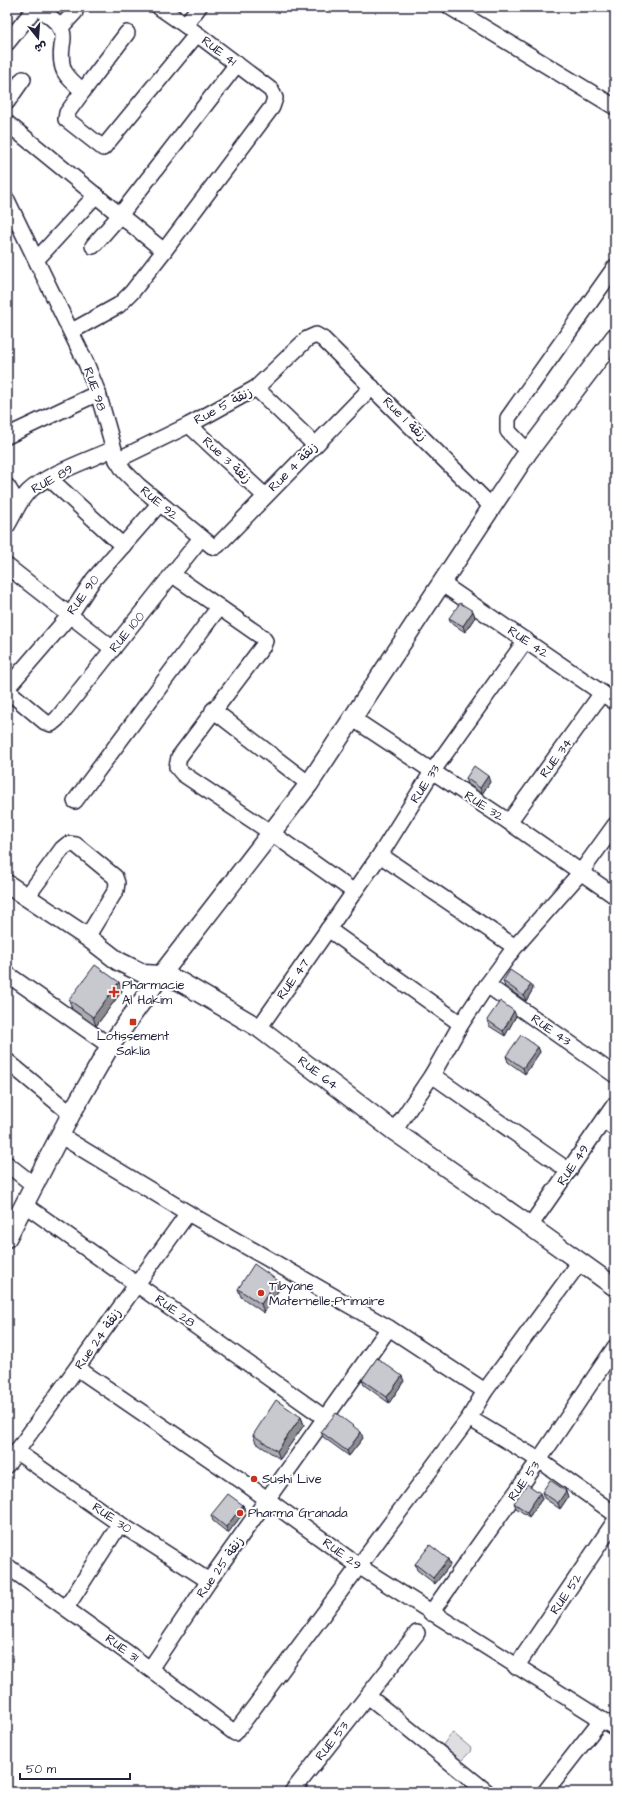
<svg xmlns="http://www.w3.org/2000/svg" width="622" height="1799" viewBox="0 0 622 1799" font-family="'Architects Daughter','Playpen Sans Arabic',sans-serif">
	<style>
		.green { fill: #dfdfe2; stroke: #80808e }
		.lines { fill: none; stroke-linecap: round; stroke-linejoin: round }
		.minor-casing { stroke: #22223b; stroke-width: 18 }
		.tertiary-casing { stroke: #22223b; stroke-width: 21 }
		.minor { stroke: #fff; stroke-width: 15 }
		.tertiary { stroke: #fff; stroke-width: 18 }
		.wall { fill: #acacb2; stroke: #22223b }
		.shaded-wall { fill: #8c8c91; stroke: #22223b }
		.building { fill: #c8c8cf; stroke: #22223b }
		.poi-dot { fill: #c8321e; stroke: #fff; stroke-width: 1.5 }
		.labels { text-anchor: middle; dominant-baseline: central; stroke-width: 4; stroke-linejoin: round; paint-order: stroke }
		.street-label { font-size: 13px; fill: #22223b; stroke: #fff }
		.poi-label { font-size: 13px; fill: #22223b; stroke: #fff; text-anchor: start }
	</style>
	<rect width="100%" height="100%" fill="#fff"/>
	<filter id="ink" filterUnits="userSpaceOnUse"><feTurbulence type="fractalNoise" baseFrequency=".025" numOctaves="2"/><feDisplacementMap in="SourceGraphic" scale="8" xChannelSelector="R" yChannelSelector="G"/><feConvolveMatrix kernelMatrix="1 2 1 2 8 2 1 2 1" color-interpolation-filters="sRGB"/></filter>
	<g filter="url(#ink)">
		<path class="green" d="M 453,1733 L 471,1748 L 470,1752 L 461,1761 L 443,1745 L 450,1735 Z"/>
		<g class="lines">
			<g class="minor-casing">
				<g id="minor">
					<path d="M 38,7 C 45,13 59,22 62,31 C 64,36 63,41 62,46 C 59,70 65,76 83,91 L 67,113 L 66,119 L 103,148 L 197,34"/>
					<path d="M 450,7 L 615,107"/>
					<path d="M 185,25 L 199,7"/>
					<path d="M 60,28 L 75,12"/>
					<path d="M 7,43 L 36,7"/>
					<path d="M 83,91 L 127,33"/>
					<path d="M 7,102 L 23,79"/>
					<path d="M 7,123 L 164,251"/>
					<path d="M 7,200 L 86,363 L 98,393 L 117,460 L 124,471 L 139,486 L 212,546 L 215,547 L 218,545 L 372,387"/>
					<path d="M 93,246 L 121,214 L 237,64"/>
					<path d="M 37,259 L 96,195"/>
					<path d="M 72,331 L 119,305 L 132,292 L 164,251 L 272,107 L 275,98 L 271,90 L 185,25 L 159,7"/>
					<path d="M 256,388 L 315,445"/>
					<path d="M 189,425 L 265,496"/>
					<path d="M 7,436 L 98,393"/>
					<path d="M 528,452 L 508,431 L 508,418 L 615,267"/>
					<path d="M 117,460 L 189,425 L 256,388 L 307,339 L 316,335 L 323,339 L 491,506"/>
					<path d="M 49,478 L 123,546"/>
					<path d="M 7,486 L 18,504"/>
					<path d="M 7,526 C 14,515 18,502 28,492 C 47,474 89,460 113,449"/>
					<path d="M 7,566 L 113,649"/>
					<path d="M 173,575 L 262,637 L 265,641 L 263,646 L 179,757 L 177,767 L 183,774 L 270,832 L 353,891"/>
					<path d="M 441,583 L 615,702"/>
					<path d="M 7,688 L 70,615 L 93,580 L 160,503"/>
					<path d="M 7,690 L 45,722 L 51,724 L 57,719 L 201,538"/>
					<path d="M 213,710 L 309,784"/>
					<path d="M 352,718 L 509,822 L 615,896"/>
					<path d="M 75,801 L 219,607"/>
					<path d="M 509,822 L 602,693"/>
					<path d="M 380,855 L 515,947"/>
					<path d="M 26,898 L 62,849 L 68,844 L 76,845 L 115,877 L 117,883 L 116,890 L 87,937"/>
					<path d="M 328,929 L 461,1024"/>
					<path d="M 7,974 L 110,1046"/>
					<path d="M 487,985 L 615,1075"/>
					<path d="M 259,1028 L 380,855 L 432,772 L 526,640"/>
					<path d="M 7,1061 L 71,1114"/>
					<path d="M 432,1075 L 569,1171"/>
					<path d="M 604,1120 L 615,1129"/>
					<path d="M 394,1131 L 432,1075 L 461,1024 L 487,985 L 515,947 L 581,872 L 615,825"/>
					<path d="M 61,1136 L 188,1213 L 389,1328 L 485,1391"/>
					<path d="M 7,1164 L 35,1186"/>
					<path d="M 25,1205 L 325,1418"/>
					<path d="M 530,1226 L 615,1104"/>
					<path d="M 77,1368 L 242,1481 L 360,1567 L 615,1728"/>
					<path d="M 469,1418 L 539,1460 L 615,1514"/>
					<path d="M 17,1452 L 120,1524 L 209,1581"/>
					<path d="M 7,1465 L 188,1213"/>
					<path d="M 7,1566 L 150,1669 L 235,1733 L 469,1418 L 485,1391 L 580,1262"/>
					<path d="M 66,1608 L 120,1524"/>
					<path d="M 431,1613 L 539,1460 L 615,1347"/>
					<path d="M 516,1667 L 615,1521"/>
					<path d="M 150,1669 L 209,1581 L 389,1328"/>
					<path d="M 368,1696 L 487,1792"/>
					<path d="M 292,1792 L 417,1633"/>
					<path d="M 545,1792 L 601,1720"/>
				</g>
			</g>
			<g class="tertiary-casing">
				<g id="tertiary">
					<path d="M 7,884 L 87,937 L 118,961 L 144,974 L 161,975 L 179,981 L 259,1028 L 394,1131 L 530,1226 L 615,1287"/>
					<path d="M 7,1238 L 71,1114 L 110,1046 L 161,975 L 309,784 L 528,452 L 615,337"/>
				</g>
			</g>
			<use href="#minor" class="minor"/>
			<use href="#tertiary" class="tertiary"/>
		</g>
		<g class="wall">
			<path d="M 473,611 L 475,617 L 465,632 L 451,623 L 449,618 Z"/>
			<path d="M 466,778 L 490,782 L 482,794 L 468,784 Z"/>
			<path d="M 503,981 L 533,989 L 526,1001 L 505,987 Z"/>
			<path d="M 122,991 L 96,1026 L 72,1009 L 69,1000 Z"/>
			<path d="M 516,1016 L 505,1036 L 489,1026 L 487,1020 Z"/>
			<path d="M 538,1047 L 540,1052 L 525,1074 L 508,1062 L 506,1056 Z"/>
			<path d="M 280,1288 L 264,1313 L 241,1297 L 238,1289 Z"/>
			<path d="M 615,1359 L 615,1372 L 611,1369 L 610,1366 Z"/>
			<path d="M 362,1380 L 404,1381 L 389,1403 L 364,1385 Z"/>
			<path d="M 301,1417 L 304,1425 L 280,1459 L 256,1443 L 253,1435 Z"/>
			<path d="M 321,1432 L 363,1438 L 349,1456 L 323,1437 Z"/>
			<path d="M 566,1491 L 568,1497 L 560,1509 L 544,1498 L 542,1492 Z"/>
			<path d="M 540,1493 L 542,1499 L 529,1517 L 516,1508 L 514,1503 Z"/>
			<path d="M 243,1505 L 245,1511 L 228,1533 L 213,1521 L 211,1515 Z"/>
			<path d="M 448,1559 L 450,1565 L 435,1584 L 417,1570 L 415,1564 Z"/>
		</g>
		<g class="shaded-wall">
			<path d="M 473,611 L 475,617 L 465,632 L 463,626 Z"/>
			<path d="M 488,776 L 490,782 L 482,794 L 480,788 Z"/>
			<path d="M 119,982 L 122,991 L 96,1026 L 93,1017 Z"/>
			<path d="M 531,984 L 533,989 L 526,1001 L 524,996 Z"/>
			<path d="M 514,1011 L 516,1016 L 505,1036 L 503,1031 Z"/>
			<path d="M 538,1047 L 540,1052 L 525,1074 L 523,1068 Z"/>
			<path d="M 277,1280 L 280,1288 L 264,1313 L 261,1304 Z"/>
			<path d="M 402,1376 L 404,1381 L 389,1403 L 387,1397 Z"/>
			<path d="M 301,1417 L 304,1425 L 280,1459 L 277,1451 Z"/>
			<path d="M 361,1432 L 363,1438 L 349,1456 L 347,1451 Z"/>
			<path d="M 566,1491 L 568,1497 L 560,1509 L 558,1503 Z"/>
			<path d="M 540,1493 L 542,1499 L 529,1517 L 527,1512 Z"/>
			<path d="M 243,1505 L 245,1511 L 228,1533 L 226,1527 Z"/>
			<path d="M 448,1559 L 450,1565 L 435,1584 L 433,1578 Z"/>
		</g>
		<g class="building">
			<path d="M 460,603 L 473,611 L 463,626 L 449,618 Z"/>
			<path d="M 474,766 L 488,776 L 480,788 L 466,778 Z"/>
			<path d="M 95,965 L 119,982 L 93,1017 L 69,1000 Z"/>
			<path d="M 510,970 L 531,984 L 524,996 L 503,981 Z"/>
			<path d="M 500,1001 L 514,1011 L 503,1031 L 487,1020 Z"/>
			<path d="M 521,1035 L 538,1047 L 523,1068 L 506,1056 Z"/>
			<path d="M 254,1264 L 277,1280 L 261,1304 L 238,1289 Z"/>
			<path d="M 377,1358 L 402,1376 L 387,1397 L 362,1380 Z"/>
			<path d="M 615,1359 L 615,1370 L 610,1366 Z"/>
			<path d="M 276,1400 L 301,1417 L 277,1451 L 253,1435 Z"/>
			<path d="M 336,1413 L 361,1432 L 347,1451 L 321,1432 Z"/>
			<path d="M 550,1480 L 566,1491 L 558,1503 L 542,1492 Z"/>
			<path d="M 527,1484 L 540,1493 L 527,1512 L 514,1503 Z"/>
			<path d="M 228,1494 L 243,1505 L 226,1527 L 211,1515 Z"/>
			<path d="M 430,1545 L 448,1559 L 433,1578 L 415,1564 Z"/>
		</g>
	</g>
	<g class="poi-dot">
		<path d="M112 986h4v4h4v4h-4v4h-4v-4h-4v-4h4z"/>
		<rect x="129" y="1018" width="8" height="8" rx="2"/>
		<circle cx="261" cy="1293" r="4"/>
		<circle cx="254" cy="1479" r="4"/>
		<circle cx="240" cy="1513" r="4"/>
	</g>
	<g class="labels">
		<g class="street-label">
			<text transform="translate(219 51) rotate(37)">RUE 41</text>
			<text transform="translate(95 389) rotate(71)">RUE 98</text>
			<text transform="translate(223 406) rotate(-28)">Rue 5 زنقة</text>
			<text transform="translate(405 419) rotate(45)">Rue 1 زنقة</text>
			<text transform="translate(227 460) rotate(43)">Rue 3 زنقة</text>
			<text transform="translate(293 467) rotate(-45)">Rue 4 زنقة</text>
			<text transform="translate(52 479) rotate(-29)">RUE 89</text>
			<text transform="translate(159 503) rotate(40)">RUE 92</text>
			<text transform="translate(83 595) rotate(-54)">RUE 90</text>
			<text transform="translate(127 632) rotate(-51)">RUE 100</text>
			<text transform="translate(528 642) rotate(34)">RUE 42</text>
			<text transform="translate(556 758) rotate(-54)">RUE 34</text>
			<text transform="translate(425 784) rotate(-57)">RUE 33</text>
			<text transform="translate(484 806) rotate(33)">RUE 32</text>
			<text transform="translate(293 979) rotate(-55)">RUE 47</text>
			<text transform="translate(551 1030) rotate(35)">RUE 43</text>
			<text transform="translate(318 1073) rotate(37)">RUE 64</text>
			<text transform="translate(573 1165) rotate(-56)">RUE 49</text>
			<text transform="translate(175 1311) rotate(36)">RUE 28</text>
			<text transform="translate(98 1339) rotate(-55)">Rue 24 زنقة</text>
			<text transform="translate(524 1481) rotate(-55)">RUE 53</text>
			<text transform="translate(112 1518) rotate(34)">RUE 30</text>
			<text transform="translate(342 1554) rotate(36)">RUE 29</text>
			<text transform="translate(220 1567) rotate(-55)">Rue 25 زنقة</text>
			<text transform="translate(566 1594) rotate(-56)">RUE 52</text>
			<text transform="translate(122 1648) rotate(36)">RUE 31</text>
			<text transform="translate(332 1741) rotate(-52)">RUE 53</text>
		</g>
		<g class="poi-label">
			<text x="122" y="985">Pharmacie<tspan x="122" dy="15">Al Hakim</tspan></text>
			<text x="133" y="1036" text-anchor="middle">Lotissement<tspan x="133" dy="15">Saklia</tspan></text>
			<text x="269" y="1286">Tibyane<tspan x="269" dy="15">Maternelle-Primaire</tspan></text>
			<text x="262" y="1479">Sushi Live</text>
			<text x="248" y="1513">Pharma Granada</text>
		</g>
	</g>
	<rect width="622" height="1799" fill="none" stroke="#fff" stroke-width="24"/>
	<rect x="12" y="12" width="598" height="1775" fill="none" stroke="#22223b" stroke-width="1.5" filter="url(#ink)"/>
	<g transform="translate(38 38) rotate(163)" stroke="#ffffff" stroke-width="3" paint-order="stroke">
	<path d="M0-3L7 15L0 10L-7 15Z" fill="#22223b"/>
	<text y="-6" font-size="11" font-weight="bold" text-anchor="middle" fill="#22223b">ش</text>
	</g>
	<path d="M20 1773v6h110v-6" fill="none" stroke="#22223b" stroke-width="2"/>
	<text x="26" y="1773" font-size="12" fill="#22223b" stroke="#ffffff" stroke-width="3" paint-order="stroke">50 m</text>
</svg>
